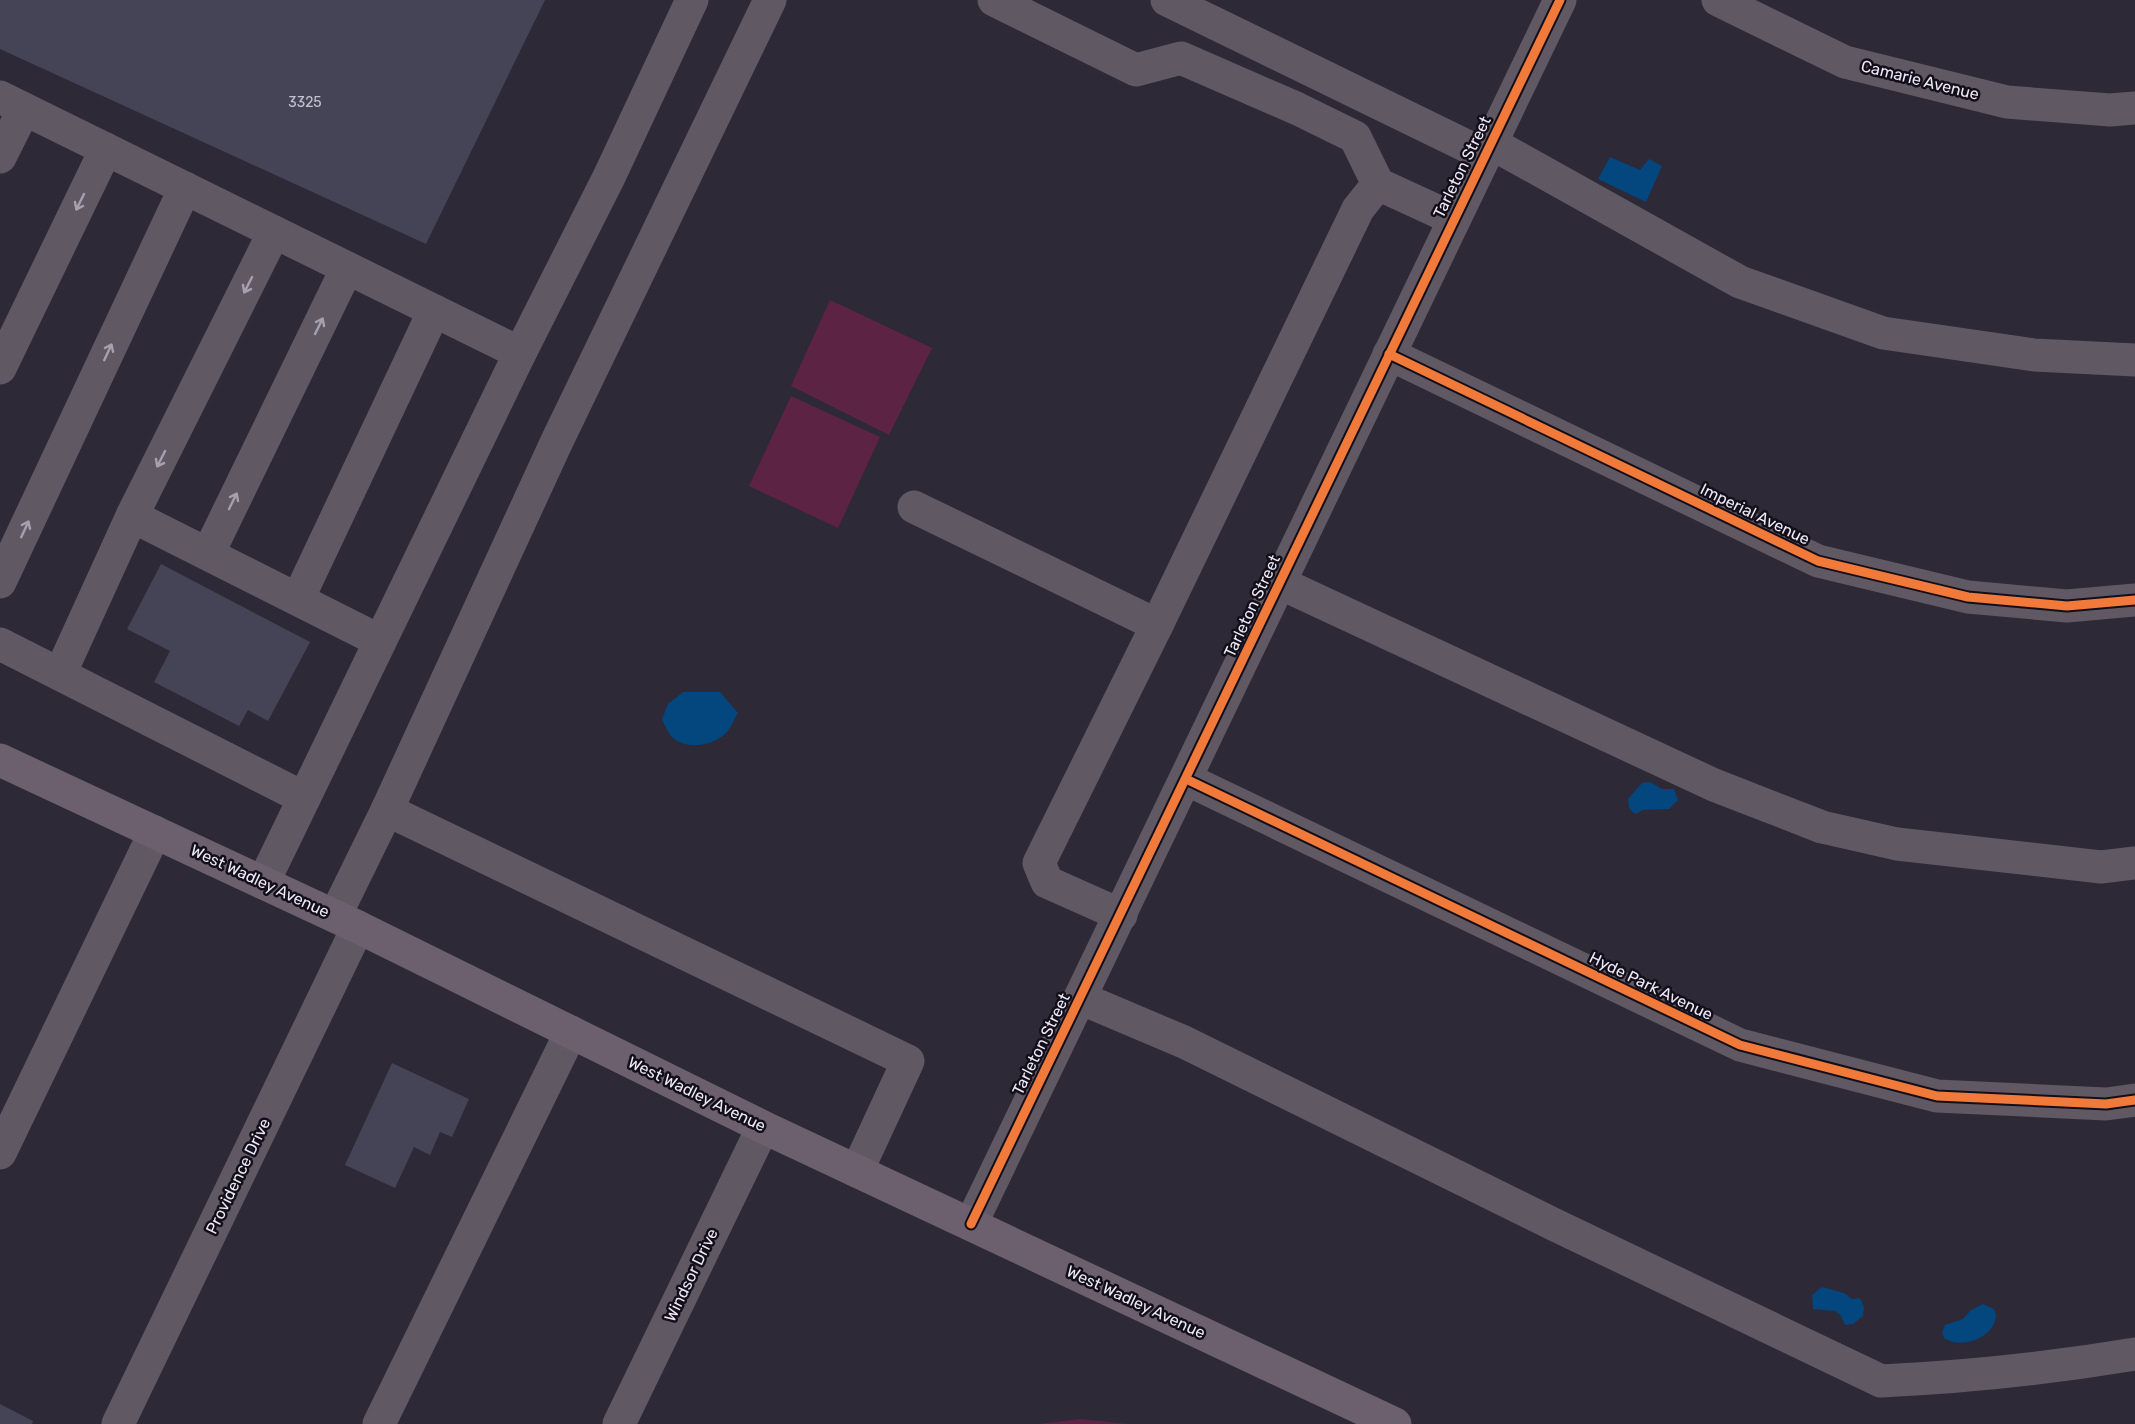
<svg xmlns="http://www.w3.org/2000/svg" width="2135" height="1424" viewBox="0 0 2135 1424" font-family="Rubik,sans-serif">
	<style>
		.green { fill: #5d2345 }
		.water { fill: #04467e }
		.building { fill: #454456 }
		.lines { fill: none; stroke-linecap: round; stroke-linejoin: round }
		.minor { stroke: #605963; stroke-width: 33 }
		.major { stroke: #6c606e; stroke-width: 33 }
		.cycleway-casing { stroke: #130f1a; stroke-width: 13 }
		.cycleway { stroke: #f17a3a; stroke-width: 9 }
		.oneway { stroke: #a7a1ae }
		.labels { text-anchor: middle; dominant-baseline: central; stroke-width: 5; stroke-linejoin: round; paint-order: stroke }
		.number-label { font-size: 14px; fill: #c4c0d0 }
		.street-label { font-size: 16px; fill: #eee9f8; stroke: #130f1a }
	</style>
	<rect width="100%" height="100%" fill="#2d2936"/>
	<g class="green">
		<path d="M 830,300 L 932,348 L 889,435 L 791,386 Z"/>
		<path d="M 791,396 L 880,437 L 838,528 L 749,486 Z"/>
		<path d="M 1080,1419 L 1129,1424 L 1039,1424 Z"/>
	</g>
	<g class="water">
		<path d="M 1610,157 L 1640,170 L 1649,159 L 1662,166 L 1646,202 L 1598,179 Z"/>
		<path d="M 683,692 L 720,692 L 738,713 C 734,719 731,728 726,733 C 713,746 685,751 671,736 C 667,731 664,724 662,719 L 668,704 Z"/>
		<path d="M 1650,782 L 1662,789 L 1674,789 L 1678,800 L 1669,809 L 1643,810 L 1635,814 L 1629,808 L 1628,799 L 1642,783 Z"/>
		<path d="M 1822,1287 L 1844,1293 L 1852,1299 L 1860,1298 L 1864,1307 L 1863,1316 L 1853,1324 L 1845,1325 L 1841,1316 L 1835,1311 L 1813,1309 L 1812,1295 Z"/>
		<path d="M 1983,1304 L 1994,1309 L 1996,1315 C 1995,1338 1961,1350 1944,1338 L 1942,1332 L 1945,1325 L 1963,1319 L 1971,1310 Z"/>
	</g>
	<g class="building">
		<path d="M 0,0 L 545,0 L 426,244 L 0,49 Z"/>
		<path d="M 161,564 L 310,642 L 268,721 L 248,710 L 239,726 L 154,682 L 170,651 L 127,629 Z"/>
		<path d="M 392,1063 L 469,1099 L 452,1137 L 440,1132 L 430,1155 L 414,1147 L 395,1188 L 345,1165 Z"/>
		<path d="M 0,1404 L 33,1421 L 32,1424 L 0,1424 Z"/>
	</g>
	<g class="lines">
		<g class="minor">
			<path d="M 994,0 L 1136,70 L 1181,58 L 1298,109 L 1355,137 L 1378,184 L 1454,219"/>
			<path d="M 1167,0 L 1485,155"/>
			<path d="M 1718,0 L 1845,62 L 2007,102 L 2110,110 L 2135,108"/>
			<path d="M 0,97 L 520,353 L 263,883"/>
			<path d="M 1491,143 L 1740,282 L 1883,333 L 2034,355 L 2135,360"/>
			<path d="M 0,157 L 24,109"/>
			<path d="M 520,353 L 609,177 L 692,0"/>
			<path d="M 1389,354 L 1818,561 L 1968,597 L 2067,606 L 2135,600"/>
			<path d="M 0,368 L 106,149"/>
			<path d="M 914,507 L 1157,625"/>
			<path d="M 132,516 L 274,232"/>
			<path d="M 208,554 L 347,268"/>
			<path d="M 0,582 L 185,188"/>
			<path d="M 1280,583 L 1714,785 L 1822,827 L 1897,844 L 2101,867 L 2135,863"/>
			<path d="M 298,599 L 434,311"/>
			<path d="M 0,644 L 304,798"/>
			<path d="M 60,674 L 132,516 L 380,641"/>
			<path d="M 1186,779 L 1740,1045 L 1937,1096 L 2106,1104 L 2135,1100"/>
			<path d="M 387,810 L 557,441 L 770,0"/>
			<path d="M 1121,915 L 1047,882 L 1039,863 L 1157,625 L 1358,209 L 1378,184"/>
			<path d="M 335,916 L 387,810 L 908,1061 L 857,1171"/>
			<path d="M 1080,998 L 1184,1042 L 1553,1224 L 1881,1381 C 1966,1377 2051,1368 2135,1354"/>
			<path d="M 0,1153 L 155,832"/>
			<path d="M 971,1224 L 1560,0"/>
			<path d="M 118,1424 L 358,927"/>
			<path d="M 379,1424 L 571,1032"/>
			<path d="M 619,1424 L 763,1127"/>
		</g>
		<path class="major" d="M 0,760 L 358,927 L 763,1127 L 1395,1424"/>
		<g class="cycleway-casing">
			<g id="cycleway">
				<path d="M 1389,354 L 1818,561 L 1968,597 L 2067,606 L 2135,600"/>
				<path d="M 1186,779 L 1740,1045 L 1937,1096 L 2106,1104 L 2135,1100"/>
				<path d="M 971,1224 L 1560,0"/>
			</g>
		</g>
		<use href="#cycleway" class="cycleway"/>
	</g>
	<defs><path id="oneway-shaft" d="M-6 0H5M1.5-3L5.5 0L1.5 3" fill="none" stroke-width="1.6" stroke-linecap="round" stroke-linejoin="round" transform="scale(1.5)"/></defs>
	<g class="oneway">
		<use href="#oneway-shaft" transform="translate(80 202) rotate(116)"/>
		<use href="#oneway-shaft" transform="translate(248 285) rotate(117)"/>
		<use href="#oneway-shaft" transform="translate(319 326) rotate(-64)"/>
		<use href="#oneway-shaft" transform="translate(108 352) rotate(-65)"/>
		<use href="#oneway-shaft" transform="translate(161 459) rotate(117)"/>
		<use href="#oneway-shaft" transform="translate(233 501) rotate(-64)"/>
		<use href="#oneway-shaft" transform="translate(25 529) rotate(-65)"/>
	</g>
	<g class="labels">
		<g class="number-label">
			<text x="305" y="102">3325</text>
		</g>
		<g class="street-label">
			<text transform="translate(1920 80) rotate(14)">Camarie Avenue</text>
			<text transform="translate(1462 167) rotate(-64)">Tarleton Street</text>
			<text transform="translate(1755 514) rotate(26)">Imperial Avenue</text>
			<text transform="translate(1252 606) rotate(-65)">Tarleton Street</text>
			<text transform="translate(260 881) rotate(25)">West Wadley Avenue</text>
			<text transform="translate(1651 986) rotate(26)">Hyde Park Avenue</text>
			<text transform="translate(1041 1044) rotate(-64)">Tarleton Street</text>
			<text transform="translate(697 1094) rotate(26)">West Wadley Avenue</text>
			<text transform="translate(238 1176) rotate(-64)">Providence Drive</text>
			<text transform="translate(691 1275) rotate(-64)">Windsor Drive</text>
			<text transform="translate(1136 1302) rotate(25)">West Wadley Avenue</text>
		</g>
	</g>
</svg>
